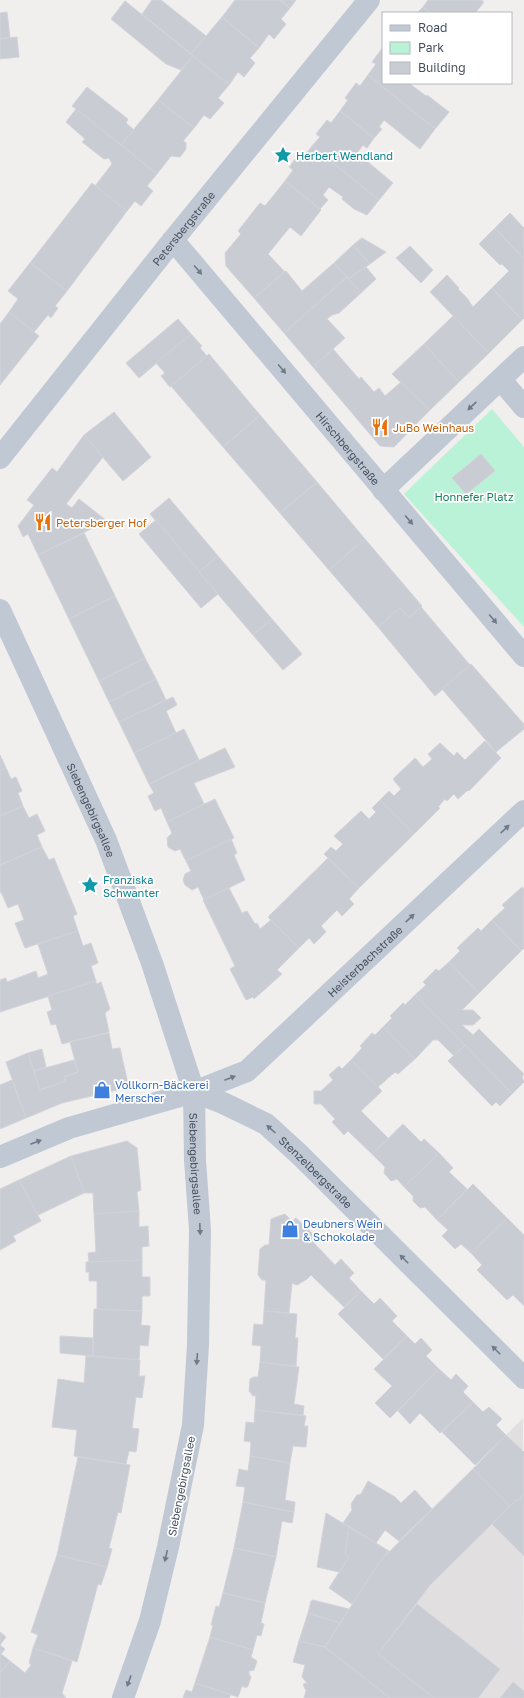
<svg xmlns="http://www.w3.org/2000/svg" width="524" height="1698" viewBox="0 0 524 1698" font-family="'Golos Text',sans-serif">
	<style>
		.education { fill: #e2dfe0 }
		.green { fill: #b9f2d6 }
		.building { fill: #caccd4; stroke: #d2d3da }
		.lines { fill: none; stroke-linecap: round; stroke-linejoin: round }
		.street { stroke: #c0c8d4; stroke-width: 22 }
		.oneway { fill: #707987 }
		.labels { text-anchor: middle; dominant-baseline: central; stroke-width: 3.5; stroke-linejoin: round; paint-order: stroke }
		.culture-label { font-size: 11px; fill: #0d838f; stroke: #fff; text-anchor: start }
		.street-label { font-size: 11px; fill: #454e5d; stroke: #fff }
		.food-label { font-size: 11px; fill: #c56008; stroke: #fff; text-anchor: start }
		.park-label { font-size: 11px; fill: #108459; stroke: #fff }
		.shop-label { font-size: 11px; fill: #366cbe; stroke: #fff; text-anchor: start }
	</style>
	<rect width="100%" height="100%" fill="#f1eeee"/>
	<path class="education" d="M 523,1418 L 524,1698 L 390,1698 L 325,1647 L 380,1561 Z"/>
	<path class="green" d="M 492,409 L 524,447 L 524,627 L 404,494 Z"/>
	<g class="building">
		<path d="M 152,0 L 161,0 L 206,36 L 191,54 L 142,14 Z"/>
		<path d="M 235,0 L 280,0 L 290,8 L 281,19 L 286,24 L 274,39 L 269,34 L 259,48 L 222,17 Z"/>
		<path d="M 280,0 L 296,0 L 290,8 Z"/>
		<path d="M 428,0 L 481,0 L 484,2 L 475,13 L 430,13 L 423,7 Z"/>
		<path d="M 125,1 L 193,56 L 181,70 L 166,64 L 111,19 Z"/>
		<path d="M 423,7 L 430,13 L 417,13 Z"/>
		<path d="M 7,12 L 10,38 L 0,39 L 0,13 Z"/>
		<path d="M 222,17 L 259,48 L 250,58 L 255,63 L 244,77 L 238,72 L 229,85 L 191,54 Z"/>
		<path d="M 17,37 L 19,57 L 0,59 L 0,39 Z"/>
		<path d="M 383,47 L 383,83 L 412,83 L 410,84 L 426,96 L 427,95 L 449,112 L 435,129 L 368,75 L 376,64 L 372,62 Z"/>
		<path d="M 193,56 L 229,85 L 218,98 L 224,103 L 210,119 L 204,115 L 194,128 L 158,100 Z"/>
		<path d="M 368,75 L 435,129 L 420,149 L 384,120 L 379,127 L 382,129 L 374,138 L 340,111 L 348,100 L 345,98 L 356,83 L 360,86 Z"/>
		<path d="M 87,87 L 128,119 L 126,123 L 134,130 L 121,145 L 72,106 Z"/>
		<path d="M 158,100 L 194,128 L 183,141 L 186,143 L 186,149 L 180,157 L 171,156 L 157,174 L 121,145 Z"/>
		<path d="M 76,109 L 157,174 L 147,186 L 153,191 L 141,206 L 135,201 L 127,211 L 95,186 L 112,164 L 109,158 L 104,159 L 82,142 L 85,139 L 66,122 Z"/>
		<path d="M 340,111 L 374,138 L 367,148 L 363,145 L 357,153 L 393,183 L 379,200 L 312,146 L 320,137 L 316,134 L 327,120 L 331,123 Z"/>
		<path d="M 312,146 L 379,200 L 367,215 L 354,209 L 342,199 L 343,197 L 329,187 L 323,195 L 328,200 L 320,209 L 285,181 L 293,170 L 289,167 L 299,154 L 303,158 Z"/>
		<path d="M 285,181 L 321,210 L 301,236 L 290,227 L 268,254 L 285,272 L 254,298 L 226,266 L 225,253 L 241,234 L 238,231 L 260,203 L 265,206 Z"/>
		<path d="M 92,183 L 127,211 L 67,291 L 30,263 Z"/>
		<path d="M 510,213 L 524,228 L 524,259 L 495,228 Z"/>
		<path d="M 495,228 L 524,259 L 524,318 L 522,320 L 492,288 L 509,271 L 502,264 L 500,265 L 479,244 Z"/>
		<path d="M 362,238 L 386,252 L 370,264 L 353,245 Z"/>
		<path d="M 353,245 L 370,264 L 348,279 L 334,263 Z"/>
		<path d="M 410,246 L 433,270 L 421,283 L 396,258 Z"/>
		<path d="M 30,263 L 67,291 L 55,306 L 58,308 L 51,318 L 48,315 L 34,332 L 9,312 L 18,299 L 8,291 Z"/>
		<path d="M 334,263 L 347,277 L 284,333 L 254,298 L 286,271 L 302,291 Z"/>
		<path d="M 366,267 L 376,279 L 361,293 L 348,279 Z"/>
		<path d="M 447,275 L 459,288 L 458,289 L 467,298 L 473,307 L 492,288 L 522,320 L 489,353 L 430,292 Z"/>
		<path d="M 347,277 L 361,293 L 339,313 L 332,315 L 327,319 L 345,338 L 313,367 L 284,333 Z"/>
		<path d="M 9,312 L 39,336 L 0,385 L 0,324 Z"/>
		<path d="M 453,316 L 489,353 L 459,382 L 424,344 Z"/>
		<path d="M 178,319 L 191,334 L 139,378 L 126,363 Z"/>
		<path d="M 191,334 L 202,346 L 200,348 L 207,356 L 170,387 L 161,376 L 165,373 L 156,363 Z"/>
		<path d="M 424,344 L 459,382 L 430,410 L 392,374 Z"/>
		<path d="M 333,349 L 359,379 L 361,377 L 374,392 L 379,388 L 385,396 L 401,382 L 430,410 L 394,447 L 380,446 L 313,367 Z"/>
		<path d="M 209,354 L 260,415 L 223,447 L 171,386 Z"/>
		<path d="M 114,412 L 151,457 L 123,481 L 84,435 Z"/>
		<path d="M 260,415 L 317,482 L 280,513 L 223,447 Z"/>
		<path d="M 84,435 L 103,457 L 66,504 L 72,508 L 79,499 L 107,521 L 38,555 L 28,534 L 23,537 L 18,526 L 34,505 L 27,500 L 52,468 L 57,472 Z"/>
		<path d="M 481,454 L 495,471 L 466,494 L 452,478 Z"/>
		<path d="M 317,482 L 365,539 L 329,570 L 280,513 Z"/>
		<path d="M 169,498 L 218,556 L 199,572 L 150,514 Z"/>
		<path d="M 156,520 L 218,594 L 201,608 L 139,534 Z"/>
		<path d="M 84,533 L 115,596 L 69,619 L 38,555 Z"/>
		<path d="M 365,539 L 422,606 L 409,618 L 400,608 L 378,627 L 329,570 Z"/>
		<path d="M 218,556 L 272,619 L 253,635 L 199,572 Z"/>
		<path d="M 115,596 L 145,658 L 99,681 L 69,619 Z"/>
		<path d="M 421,607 L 470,665 L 435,696 L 378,627 L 400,608 L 409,618 Z"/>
		<path d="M 272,619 L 302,654 L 283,670 L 253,635 Z"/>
		<path d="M 145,658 L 156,679 L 109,702 L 99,681 Z"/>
		<path d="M 471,664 L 524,724 L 524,729 L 496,752 L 442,689 Z"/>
		<path d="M 156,679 L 166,700 L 119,722 L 109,702 Z"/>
		<path d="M 173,697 L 177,705 L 166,711 L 176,733 L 134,753 L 119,722 Z"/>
		<path d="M 184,729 L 199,760 L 149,784 L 134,753 Z"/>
		<path d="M 485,741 L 501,758 L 469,791 L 468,790 L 458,799 L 454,794 L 447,801 L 445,799 L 438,807 L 440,808 L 414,834 L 380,800 L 389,791 L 394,796 L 401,789 L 393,779 L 415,758 L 423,767 L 432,759 L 428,754 L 440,743 L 454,756 L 457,752 L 465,760 Z"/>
		<path d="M 225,748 L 235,767 L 194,783 L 204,804 L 167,822 L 161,808 L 155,811 L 148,796 L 154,793 L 149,784 Z"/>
		<path d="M 0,755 L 6,768 L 0,771 Z"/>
		<path d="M 6,768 L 11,779 L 16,777 L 22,791 L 18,793 L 23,806 L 0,816 L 0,771 Z"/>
		<path d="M 215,799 L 234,838 L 186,861 L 180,849 L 175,851 L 168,847 L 167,838 L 172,833 L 167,822 Z"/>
		<path d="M 380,800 L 414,834 L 359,888 L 324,854 L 331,847 L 336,851 L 343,844 L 334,836 L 361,811 L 369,819 L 376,812 L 372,808 Z"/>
		<path d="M 23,806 L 29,818 L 37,814 L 45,831 L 37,835 L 42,847 L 0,865 L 0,816 Z"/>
		<path d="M 231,839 L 237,853 L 234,855 L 245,880 L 204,900 L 198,887 L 192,890 L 185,885 L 183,880 L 185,874 L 191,871 L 186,861 Z"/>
		<path d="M 42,847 L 49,860 L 54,858 L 77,914 L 73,916 L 78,931 L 25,948 L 15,923 L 24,920 L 18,904 L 8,908 L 1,892 L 0,893 L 0,865 Z"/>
		<path d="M 328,858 L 359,888 L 349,899 L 354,904 L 342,916 L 337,910 L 321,926 L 326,932 L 314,944 L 309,938 L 299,948 L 268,917 Z"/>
		<path d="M 522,887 L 524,889 L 524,948 L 521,951 L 492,920 L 505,908 L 502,905 Z"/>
		<path d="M 229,888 L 242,913 L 247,911 L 255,924 L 257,923 L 260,929 L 271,920 L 299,948 L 277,970 L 282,974 L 254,999 L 253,997 L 246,1000 L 230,969 L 235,966 L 203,900 Z"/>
		<path d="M 492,920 L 521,951 L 479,993 L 449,962 L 460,951 L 457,948 L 478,928 L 481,931 Z"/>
		<path d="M 78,931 L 83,946 L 91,943 L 98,963 L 91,966 L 96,981 L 0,1012 L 0,980 L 6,978 L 7,982 L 36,971 L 38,978 L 48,974 L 38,944 Z"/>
		<path d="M 449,962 L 479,993 L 462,1010 L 473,1010 L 481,1018 L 473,1025 L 462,1025 L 473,1035 L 479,1029 L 524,1074 L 522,1077 L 524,1082 L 512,1094 L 415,995 L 426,985 L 423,982 L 436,969 L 439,971 Z"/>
		<path d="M 96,981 L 96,984 L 101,982 L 110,1009 L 105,1013 L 109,1032 L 62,1044 L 56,1024 L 51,1025 L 47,1012 L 52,1010 L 48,996 Z"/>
		<path d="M 415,995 L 465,1045 L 454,1056 L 438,1040 L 433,1040 L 415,1059 L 383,1027 L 392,1018 L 390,1016 L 403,1003 L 405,1005 Z"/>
		<path d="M 383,1027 L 415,1059 L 398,1074 L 395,1072 L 378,1087 L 351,1060 L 362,1048 L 360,1046 L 372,1033 L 375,1035 Z"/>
		<path d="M 109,1033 L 112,1049 L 120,1048 L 128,1084 L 120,1086 L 121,1089 L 62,1103 L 26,1118 L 6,1062 L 28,1053 L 40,1090 L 65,1081 L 64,1077 L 78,1072 L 70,1042 Z"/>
		<path d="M 465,1045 L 512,1094 L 500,1106 L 496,1102 L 492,1106 L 448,1061 Z"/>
		<path d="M 42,1049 L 46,1067 L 34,1071 L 28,1053 Z"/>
		<path d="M 74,1060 L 78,1072 L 64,1077 L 65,1081 L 40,1090 L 34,1071 Z"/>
		<path d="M 351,1060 L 382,1091 L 361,1111 L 388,1138 L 372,1154 L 348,1131 L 344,1135 L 332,1122 L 335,1119 L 321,1104 L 314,1104 L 314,1091 L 321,1091 L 333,1080 L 329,1075 L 339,1066 L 342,1069 Z"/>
		<path d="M 12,1080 L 26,1118 L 0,1129 L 0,1085 Z"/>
		<path d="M 403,1124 L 421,1142 L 424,1139 L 439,1153 L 404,1187 L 397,1179 L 391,1181 L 384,1173 L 385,1167 L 372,1154 Z"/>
		<path d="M 127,1141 L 137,1148 L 141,1190 L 137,1192 L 139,1211 L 94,1214 L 93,1193 L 84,1193 L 71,1156 Z"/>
		<path d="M 439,1153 L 453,1168 L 449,1172 L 467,1189 L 437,1220 L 425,1207 L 420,1208 L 413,1201 L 413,1196 L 404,1187 Z"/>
		<path d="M 71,1156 L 84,1193 L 38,1215 L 19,1180 Z"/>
		<path d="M 19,1180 L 41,1221 L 13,1236 L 16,1241 L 0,1250 L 0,1189 Z"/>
		<path d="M 473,1184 L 507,1218 L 471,1253 L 461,1244 L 455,1249 L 442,1236 L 448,1230 L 437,1220 Z"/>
		<path d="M 139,1211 L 139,1227 L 148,1226 L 149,1246 L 142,1247 L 142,1260 L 89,1262 L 88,1253 L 96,1252 L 94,1214 Z"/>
		<path d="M 285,1214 L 292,1221 L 296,1218 L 316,1237 L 312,1241 L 335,1265 L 341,1259 L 354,1273 L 349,1278 L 361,1291 L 344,1307 L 311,1275 L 307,1279 L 297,1285 L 292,1283 L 289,1313 L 264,1311 L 266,1280 L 262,1280 L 258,1275 L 260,1249 L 265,1245 L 269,1245 L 271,1219 Z"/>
		<path d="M 507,1218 L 524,1235 L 524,1306 L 513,1295 L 507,1300 L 477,1270 L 482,1265 L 471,1253 Z"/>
		<path d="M 142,1260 L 142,1277 L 150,1277 L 150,1296 L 142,1296 L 142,1311 L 97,1309 L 97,1281 L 89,1281 L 89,1272 L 86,1272 L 86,1262 Z"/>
		<path d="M 361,1291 L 374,1304 L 380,1298 L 397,1316 L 392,1321 L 407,1336 L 383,1359 L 338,1314 Z"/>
		<path d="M 94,1309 L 142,1311 L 141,1325 L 150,1326 L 148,1346 L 140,1345 L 139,1360 L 93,1356 Z"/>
		<path d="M 264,1311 L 297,1314 L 295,1338 L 298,1338 L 296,1366 L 260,1362 L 261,1346 L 252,1345 L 254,1324 L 263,1325 Z"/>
		<path d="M 60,1336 L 93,1338 L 93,1356 L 60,1353 Z"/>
		<path d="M 407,1336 L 415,1344 L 421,1338 L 432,1350 L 426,1356 L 439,1369 L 390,1418 L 375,1403 L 392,1386 L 374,1369 Z"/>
		<path d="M 86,1356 L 140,1360 L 139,1376 L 145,1376 L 142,1398 L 136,1397 L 132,1428 L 139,1429 L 136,1452 L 129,1451 L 126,1464 L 74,1456 L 77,1430 L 52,1427 L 58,1379 L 84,1383 Z"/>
		<path d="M 260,1362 L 299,1367 L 294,1404 L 304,1406 L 303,1415 L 255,1410 L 256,1396 L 253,1396 L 249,1391 L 250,1379 L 254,1377 L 258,1377 Z"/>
		<path d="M 439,1369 L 451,1380 L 456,1374 L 468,1386 L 463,1392 L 473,1402 L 440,1433 L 420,1413 L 410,1424 L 398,1411 Z"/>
		<path d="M 473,1402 L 483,1412 L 489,1407 L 502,1419 L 496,1425 L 506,1435 L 475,1465 L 442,1432 Z"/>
		<path d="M 255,1410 L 306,1416 L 304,1426 L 308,1426 L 306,1447 L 293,1446 L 290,1463 L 250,1456 L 251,1442 L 244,1441 L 246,1422 L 254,1423 Z"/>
		<path d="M 506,1435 L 524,1452 L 524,1494 L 518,1501 L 516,1500 L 510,1506 L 473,1469 Z"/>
		<path d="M 250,1456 L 290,1463 L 285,1500 L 295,1502 L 294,1512 L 243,1502 L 245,1487 L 236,1486 L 239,1469 L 248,1471 Z"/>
		<path d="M 78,1457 L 130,1465 L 121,1513 L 118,1512 L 109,1548 L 112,1549 L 107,1567 L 57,1555 Z"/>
		<path d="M 473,1469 L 510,1506 L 430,1585 L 378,1654 L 434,1698 L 390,1698 L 325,1647 L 380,1561 Z"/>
		<path d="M 368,1481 L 395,1497 L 401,1503 L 415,1490 L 432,1509 L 399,1541 L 385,1530 L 376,1543 L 343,1523 L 352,1510 L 351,1504 L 357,1495 L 361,1494 Z"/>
		<path d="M 524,1494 L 524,1556 L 492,1524 L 516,1500 L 518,1501 Z"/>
		<path d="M 243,1502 L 294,1512 L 292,1523 L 282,1521 L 276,1557 L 234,1548 Z"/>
		<path d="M 326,1513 L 349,1527 L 345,1554 L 349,1557 L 339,1572 L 317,1567 Z"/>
		<path d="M 349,1527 L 389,1551 L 380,1561 L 352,1604 L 329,1588 L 349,1557 L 345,1554 Z"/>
		<path d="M 234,1548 L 276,1557 L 265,1603 L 223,1593 Z"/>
		<path d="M 57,1555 L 107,1567 L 101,1585 L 98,1584 L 77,1662 L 33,1648 L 38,1635 L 31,1632 Z"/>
		<path d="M 223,1593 L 265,1603 L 261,1623 L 264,1624 L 261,1636 L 257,1635 L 253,1650 L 210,1637 L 213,1625 L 211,1625 L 216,1606 L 219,1607 Z"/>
		<path d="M 313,1600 L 349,1609 L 340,1623 L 308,1613 L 311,1601 Z"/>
		<path d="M 417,1604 L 500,1669 L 478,1698 L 434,1698 L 378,1654 Z"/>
		<path d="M 308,1613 L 340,1623 L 325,1647 L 299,1641 Z"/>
		<path d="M 0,1632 L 6,1637 L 0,1645 L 5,1649 L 1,1654 L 10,1661 L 0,1673 Z"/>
		<path d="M 210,1637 L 253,1650 L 251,1657 L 257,1661 L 254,1670 L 249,1671 L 249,1674 L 251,1677 L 248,1686 L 246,1688 L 242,1686 L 238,1697 L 195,1683 Z"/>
		<path d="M 299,1641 L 325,1647 L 390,1698 L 304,1698 L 306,1691 L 303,1684 L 307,1683 L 302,1677 L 305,1665 L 293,1662 Z"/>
		<path d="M 33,1648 L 72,1661 L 62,1693 L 66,1698 L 0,1698 L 0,1673 L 10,1661 L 25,1673 L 31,1665 L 29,1663 Z"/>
		<path d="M 513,1682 L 524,1691 L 524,1698 L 500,1698 Z"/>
		<path d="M 195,1683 L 231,1695 L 229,1698 L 183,1698 L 186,1690 L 192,1692 Z"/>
	</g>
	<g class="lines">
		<g class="street">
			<path id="s1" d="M 173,240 L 524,656"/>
			<path d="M 501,380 L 524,407"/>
			<path id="s2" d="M 0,458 L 173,240 L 369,0"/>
			<path d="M 383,490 L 524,357"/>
			<path id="s3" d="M 0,610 L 106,840 L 152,963 L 194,1092 L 195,1160 L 200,1230 L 198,1345 L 193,1425 L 168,1547 L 150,1621 L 123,1698"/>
			<path id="s4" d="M 194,1092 L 223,1103 L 266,1124 L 300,1155 L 524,1378"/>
			<path id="s5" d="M 0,1157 L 69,1128 L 194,1092 L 247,1071 L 524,811"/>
		</g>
	</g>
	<defs><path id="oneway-solid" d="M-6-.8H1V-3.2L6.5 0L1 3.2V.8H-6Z"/></defs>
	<g class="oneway">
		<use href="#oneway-solid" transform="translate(198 270) rotate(50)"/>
		<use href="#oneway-solid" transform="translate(282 369) rotate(50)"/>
		<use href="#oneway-solid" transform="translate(472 406) rotate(137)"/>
		<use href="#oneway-solid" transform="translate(409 520) rotate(50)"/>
		<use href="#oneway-solid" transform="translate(493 619) rotate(50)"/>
		<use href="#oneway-solid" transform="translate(505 829) rotate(-43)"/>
		<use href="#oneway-solid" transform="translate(410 918) rotate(-43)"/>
		<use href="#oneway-solid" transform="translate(230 1078) rotate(-21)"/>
		<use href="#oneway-solid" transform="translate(271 1129) rotate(-138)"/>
		<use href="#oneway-solid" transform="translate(36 1142) rotate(-21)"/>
		<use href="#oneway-solid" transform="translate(200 1229) rotate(88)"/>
		<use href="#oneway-solid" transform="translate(404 1259) rotate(-135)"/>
		<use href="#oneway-solid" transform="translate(496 1350) rotate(-135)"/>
		<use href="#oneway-solid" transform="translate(197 1359) rotate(94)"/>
		<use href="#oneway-solid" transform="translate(166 1556) rotate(103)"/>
		<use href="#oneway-solid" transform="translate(129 1681) rotate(110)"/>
	</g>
	<defs>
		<g id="sight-bare" transform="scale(1.38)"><path d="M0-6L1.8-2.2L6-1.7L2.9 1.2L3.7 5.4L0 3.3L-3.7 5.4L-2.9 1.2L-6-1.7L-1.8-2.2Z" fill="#0f9aa8" stroke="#fff" stroke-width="2.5" paint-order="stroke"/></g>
		<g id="restaurant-bare" transform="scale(1.38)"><path d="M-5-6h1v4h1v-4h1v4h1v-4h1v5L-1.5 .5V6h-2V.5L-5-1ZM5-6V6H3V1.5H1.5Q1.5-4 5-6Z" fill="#e8710a" stroke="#fff" stroke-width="2.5" paint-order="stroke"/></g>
		<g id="shop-bare" transform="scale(1.38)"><path d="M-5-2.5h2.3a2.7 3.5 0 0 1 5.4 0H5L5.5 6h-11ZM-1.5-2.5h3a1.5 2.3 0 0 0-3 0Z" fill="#3f7fe0" stroke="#fff" stroke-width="2.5" paint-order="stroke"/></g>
	</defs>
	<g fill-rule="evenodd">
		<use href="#sight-bare" x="283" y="155"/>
		<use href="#restaurant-bare" x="380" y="427"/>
		<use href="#restaurant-bare" x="43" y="522"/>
		<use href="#sight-bare" x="90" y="885"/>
		<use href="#shop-bare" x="102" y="1090"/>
		<use href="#shop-bare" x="290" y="1229"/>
	</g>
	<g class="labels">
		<g class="culture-label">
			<text x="296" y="155">Herbert Wendland</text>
			<text x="103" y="879">Franziska<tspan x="103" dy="13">Schwanter</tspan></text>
		</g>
		<g class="street-label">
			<text stroke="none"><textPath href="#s2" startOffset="294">Petersbergstraße</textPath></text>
			<text stroke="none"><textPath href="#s1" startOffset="272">Hirschbergstraße</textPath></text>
			<text stroke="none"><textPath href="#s3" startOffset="220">Siebengebirgsallee</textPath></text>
			<text stroke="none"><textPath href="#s5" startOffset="423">Heisterbachstraße</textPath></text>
			<text stroke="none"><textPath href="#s3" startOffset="592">Siebengebirgsallee</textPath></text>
			<text stroke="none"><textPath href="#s4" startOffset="148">Stenzelbergstraße</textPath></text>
			<text transform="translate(181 1486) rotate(-79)">Siebengebirgsallee</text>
		</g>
		<g class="food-label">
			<text x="393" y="427">JuBo Weinhaus</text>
			<text x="56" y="522">Petersberger Hof</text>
		</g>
		<g class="park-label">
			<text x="474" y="496">Honnefer Platz</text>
		</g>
		<g class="shop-label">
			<text x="115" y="1084">Vollkorn-Bäckerei<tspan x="115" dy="13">Merscher</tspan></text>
			<text x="303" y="1223">Deubners Wein<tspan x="303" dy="13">&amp; Schokolade</tspan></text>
		</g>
	</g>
	<rect x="382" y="12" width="130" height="72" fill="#ffffff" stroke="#b5b8be"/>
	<rect x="390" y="25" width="20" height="6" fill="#c0c8d4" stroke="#b5b8be"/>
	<text x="418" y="32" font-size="12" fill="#454e5d">Road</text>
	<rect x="390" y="42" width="20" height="12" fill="#b9f2d6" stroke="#b5b8be"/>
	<text x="418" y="52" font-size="12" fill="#454e5d">Park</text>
	<rect x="390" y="62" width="20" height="12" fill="#caccd4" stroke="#b5b8be"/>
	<text x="418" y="72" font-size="12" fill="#454e5d">Building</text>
</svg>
